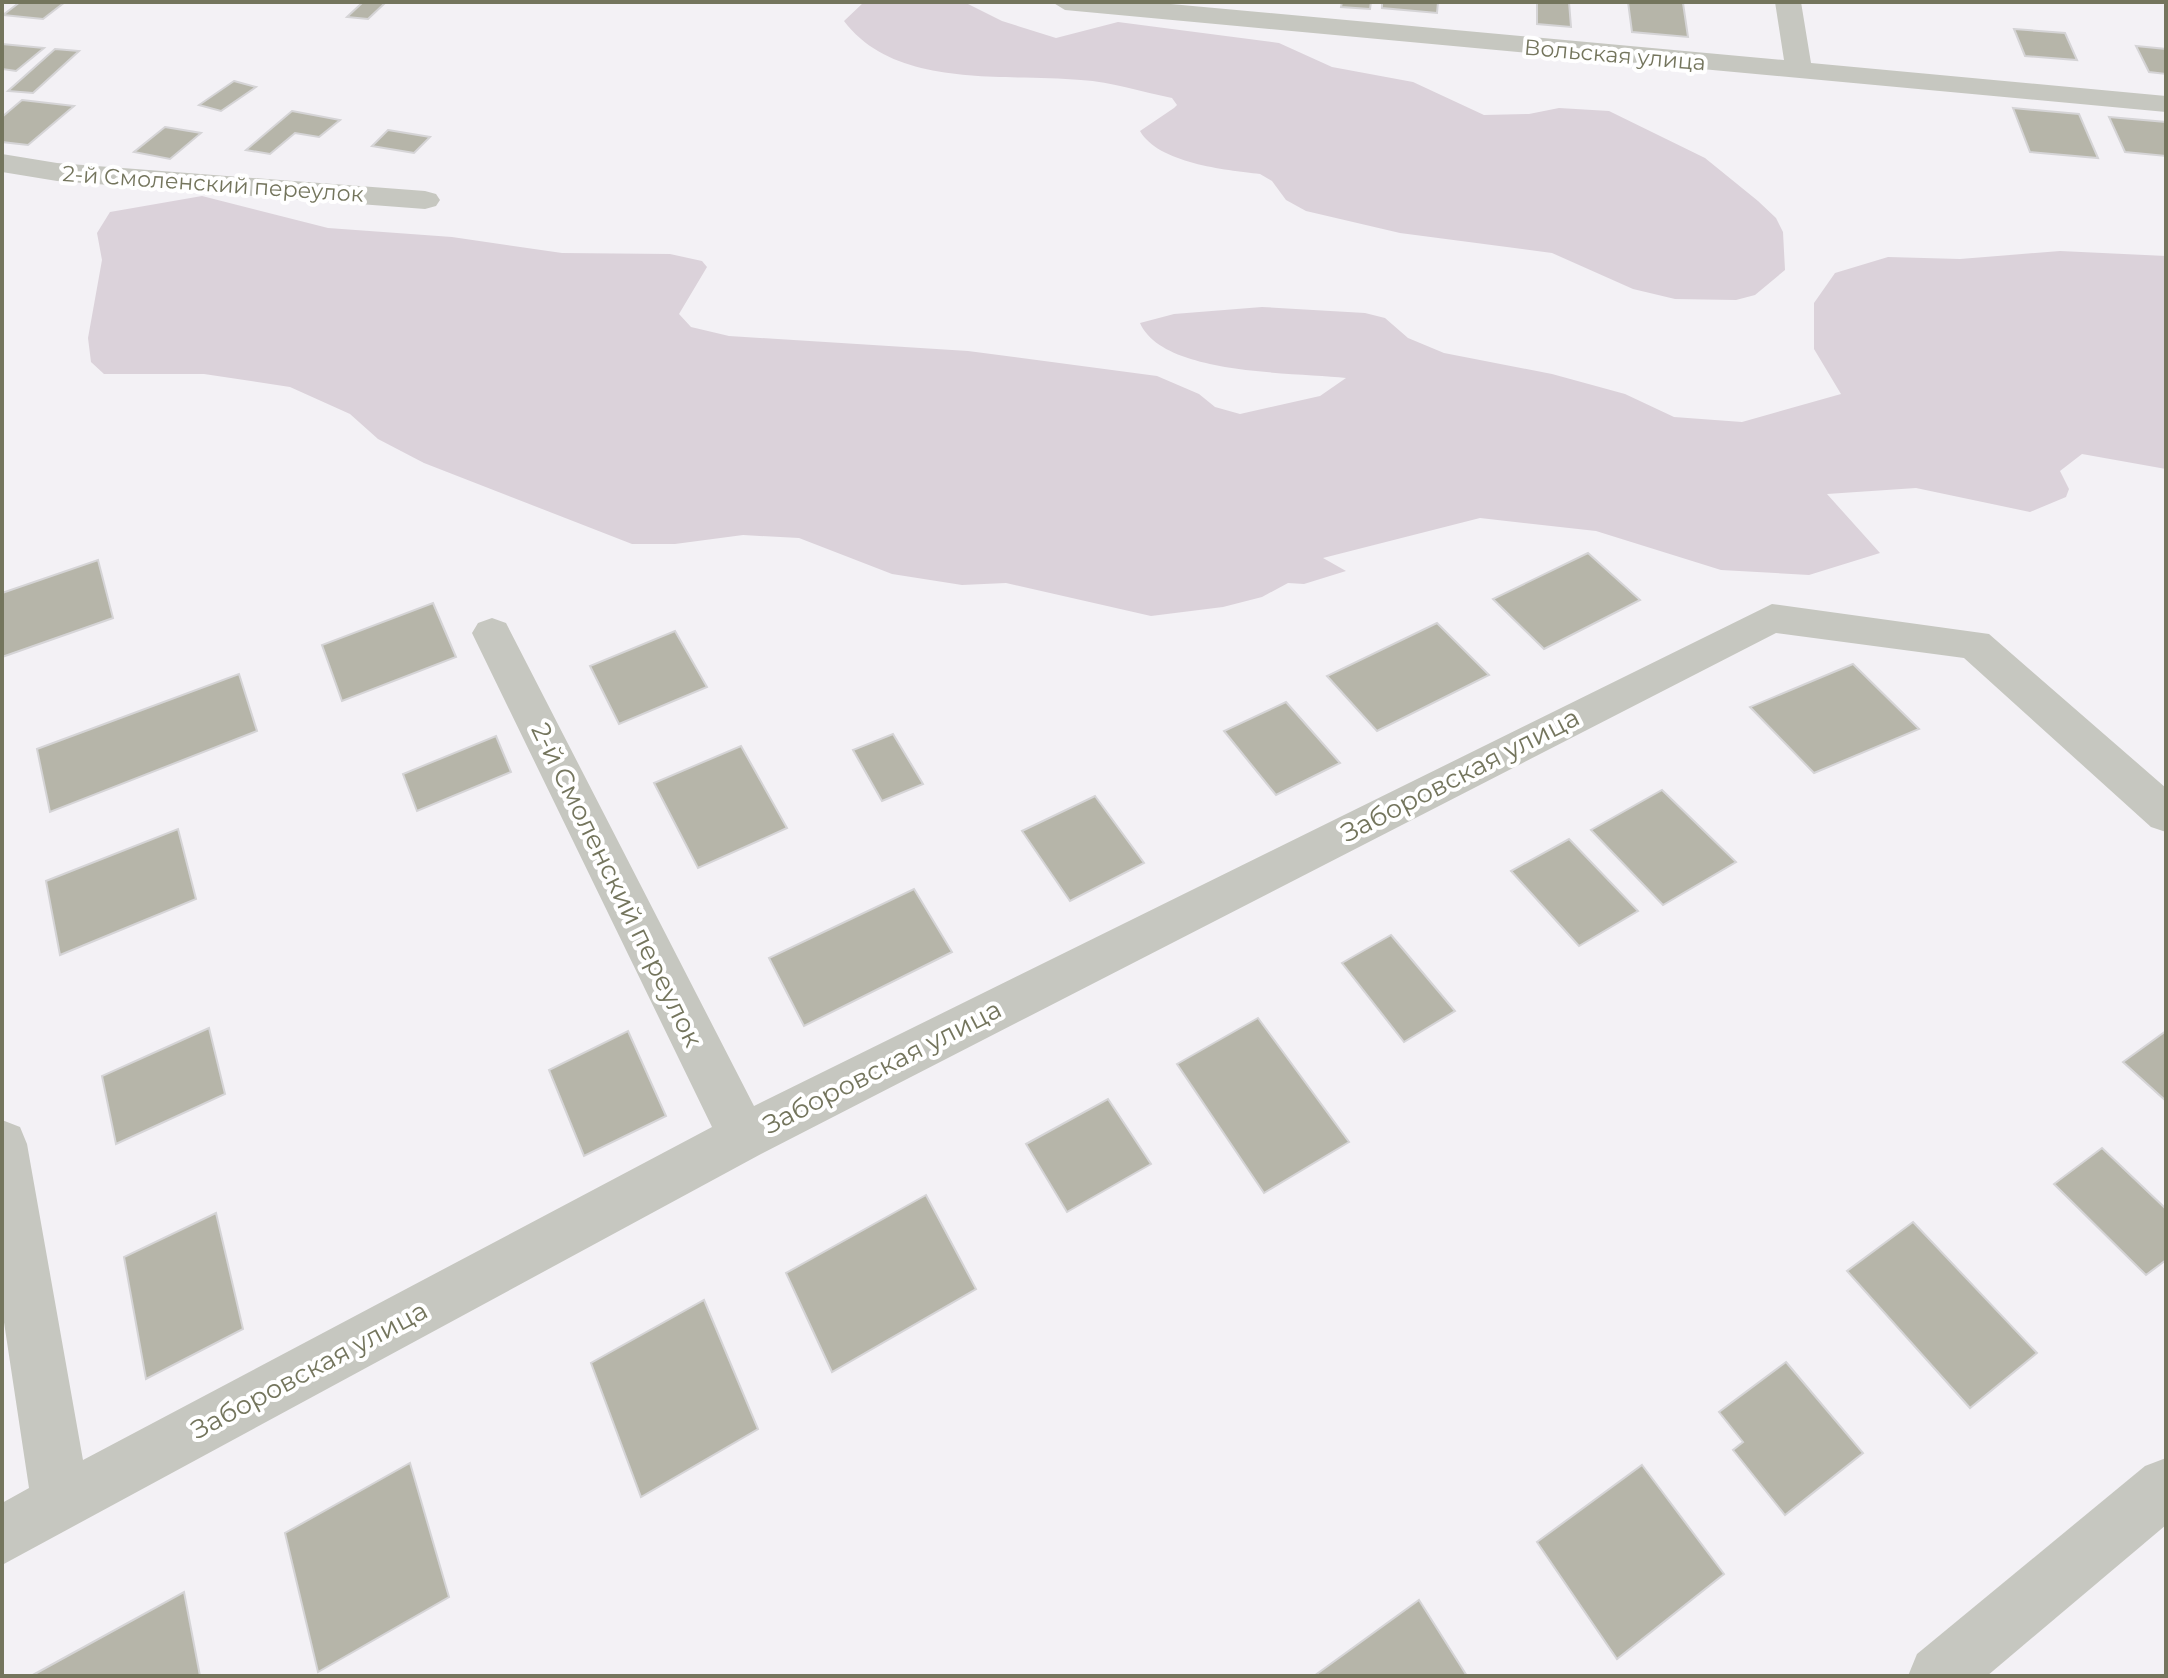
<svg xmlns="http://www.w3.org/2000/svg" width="2168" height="1678" viewBox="0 0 2168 1678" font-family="Montserrat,sans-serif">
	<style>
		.green { fill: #dbd2da }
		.building { fill: #b6b5a9; stroke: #d5d4d6; stroke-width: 2 }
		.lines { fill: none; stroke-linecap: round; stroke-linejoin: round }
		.minor { fill: #c6c7c0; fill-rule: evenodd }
		.labels { text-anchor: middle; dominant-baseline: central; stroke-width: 8; stroke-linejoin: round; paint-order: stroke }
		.far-street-label { font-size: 22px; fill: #74755d; stroke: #fff }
		.street-label { font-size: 26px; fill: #74755d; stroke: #fff }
	</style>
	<rect width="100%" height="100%" fill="#f3f1f5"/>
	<g class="green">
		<path d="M 864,2 L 964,2 L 1002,21 L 1056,38 L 1118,22 L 1279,43 L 1332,67 L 1413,82 L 1484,115 L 1529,114 L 1559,108 L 1609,111 L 1705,158 L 1758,201 L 1776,218 L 1783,232 L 1785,270 L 1755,295 L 1736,300 L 1675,299 L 1633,289 L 1552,253 L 1400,233 L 1306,211 L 1286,200 L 1272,181 L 1260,174 C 1225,170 1158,163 1140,131 L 1174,108 L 1177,105 L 1172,98 C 1142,92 1112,82 1081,80 C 1006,73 896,90 844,21 Z"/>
		<path d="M 202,196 L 328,228 L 452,237 L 562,253 L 670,254 L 702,261 L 707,267 L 679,314 L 691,327 L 729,336 L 968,351 L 1157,376 L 1199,394 L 1215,407 L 1240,414 L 1320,396 L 1346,378 C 1296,372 1163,376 1140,323 L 1174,314 L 1262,307 L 1365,313 L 1385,318 L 1408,338 L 1444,353 L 1552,374 L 1625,394 L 1674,417 L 1742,422 L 1841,394 L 1814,349 L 1814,303 L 1835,273 L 1888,257 L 1960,259 L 2060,251 L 2166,256 L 2166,469 L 2082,454 L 2060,471 L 2069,489 L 2066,497 L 2030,512 L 1916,488 L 1827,494 L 1880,553 L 1809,575 L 1721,570 L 1596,531 L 1480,518 L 1323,558 L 1346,571 L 1304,584 L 1288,583 L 1262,597 L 1223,607 L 1151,616 L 1006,583 L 962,585 L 892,574 L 799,538 L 743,535 L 675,544 L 632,544 L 424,463 L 378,439 L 350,414 L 290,387 L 204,374 L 104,374 L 91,362 L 88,338 L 102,260 L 97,233 L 110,212 Z"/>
	</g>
	<g class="building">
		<path d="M 20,2 L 65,2 L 43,19 L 3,15 Z"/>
		<path d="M 363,2 L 386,2 L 368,19 L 347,17 Z"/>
		<path d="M 1342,2 L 1371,2 L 1370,9 L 1341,7 Z"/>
		<path d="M 1382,2 L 1438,2 L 1437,13 L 1382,8 Z"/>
		<path d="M 1537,2 L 1569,2 L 1571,27 L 1537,24 Z"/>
		<path d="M 1628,2 L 1683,3 L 1688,37 L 1632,32 Z"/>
		<path d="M 2014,29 L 2065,33 L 2077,60 L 2025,56 Z"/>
		<path d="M 2,44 L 44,48 L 16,71 L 2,69 Z"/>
		<path d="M 2136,46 L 2166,49 L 2166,74 L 2149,72 Z"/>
		<path d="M 55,49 L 79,51 L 33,93 L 8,91 Z"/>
		<path d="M 234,81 L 256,87 L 221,111 L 199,105 Z"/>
		<path d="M 22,100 L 74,106 L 28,145 L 2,142 L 2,117 Z"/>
		<path d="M 2013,108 L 2079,114 L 2098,158 L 2030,152 Z"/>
		<path d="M 292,111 L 340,120 L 319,137 L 295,133 L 270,154 L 246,150 Z"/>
		<path d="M 2109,117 L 2166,122 L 2166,156 L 2125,152 Z"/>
		<path d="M 165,127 L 201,133 L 170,159 L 134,152 Z"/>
		<path d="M 388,130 L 430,137 L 414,153 L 372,146 Z"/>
		<path d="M 1588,553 L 1640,600 L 1544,649 L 1493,599 Z"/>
		<path d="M 98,560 L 113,618 L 2,657 L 2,593 Z"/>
		<path d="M 433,603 L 456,657 L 342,701 L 322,645 Z"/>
		<path d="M 1437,623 L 1489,675 L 1377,731 L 1327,676 Z"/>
		<path d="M 675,631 L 707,687 L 619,724 L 590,666 Z"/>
		<path d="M 1853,664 L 1919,729 L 1814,773 L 1750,707 Z"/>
		<path d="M 239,674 L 257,731 L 50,812 L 37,749 Z"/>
		<path d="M 1286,702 L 1340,763 L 1276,795 L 1224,731 Z"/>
		<path d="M 893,734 L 923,784 L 882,801 L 853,750 Z"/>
		<path d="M 496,736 L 511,772 L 417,811 L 403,774 Z"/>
		<path d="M 741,746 L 787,828 L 698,868 L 654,783 Z"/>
		<path d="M 1662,790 L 1736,862 L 1663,905 L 1591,830 Z"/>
		<path d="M 1095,796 L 1144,863 L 1070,901 L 1022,831 Z"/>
		<path d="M 178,829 L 196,899 L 60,955 L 46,881 Z"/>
		<path d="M 1569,839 L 1638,911 L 1579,946 L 1511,871 Z"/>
		<path d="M 914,889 L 952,952 L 804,1026 L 769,958 Z"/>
		<path d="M 1391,935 L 1455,1011 L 1404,1042 L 1342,963 Z"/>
		<path d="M 1258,1018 L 1349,1142 L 1264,1193 L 1177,1064 Z"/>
		<path d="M 209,1028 L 225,1094 L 116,1144 L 102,1076 Z"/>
		<path d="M 628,1031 L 666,1116 L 584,1156 L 549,1070 Z"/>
		<path d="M 2166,1031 L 2166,1101 L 2123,1062 Z"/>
		<path d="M 1108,1099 L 1151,1164 L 1067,1212 L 1026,1144 Z"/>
		<path d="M 2102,1148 L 2166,1209 L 2166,1260 L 2146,1275 L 2054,1184 Z"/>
		<path d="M 926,1195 L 976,1289 L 832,1372 L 786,1273 Z"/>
		<path d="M 216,1213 L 243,1329 L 146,1379 L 124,1257 Z"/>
		<path d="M 1913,1222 L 2037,1353 L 1970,1408 L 1847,1271 Z"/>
		<path d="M 704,1300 L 758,1429 L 641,1497 L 591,1363 Z"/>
		<path d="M 1786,1362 L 1863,1453 L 1785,1515 L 1733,1450 L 1743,1442 L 1719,1412 Z"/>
		<path d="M 410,1463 L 449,1597 L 318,1672 L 285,1533 Z"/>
		<path d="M 1642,1465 L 1724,1574 L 1617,1659 L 1537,1542 Z"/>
		<path d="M 184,1592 L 200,1676 L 31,1676 Z"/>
		<path d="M 1419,1600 L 1467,1676 L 1314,1676 Z"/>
	</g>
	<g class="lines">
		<g class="minor">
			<path d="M 1052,2 L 1149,2 L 1784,60 L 1775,2 L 1801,2 L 1811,63 L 2166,96 L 2166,112 L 1065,10 Z"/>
			<path d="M 2,154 L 57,163 L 425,191 L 436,194 L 440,200 L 436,206 L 425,209 L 57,181 L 2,172 Z"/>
			<path d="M 1772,604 L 1989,634 L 2166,788 L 2166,832 L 2151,827 L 1964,658 L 1776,633 L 761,1154 L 2,1565 L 2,1503 L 29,1488 L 2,1309 L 2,1120 L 20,1127 L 27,1144 L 83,1460 L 712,1127 L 472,633 L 478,623 L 492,618 L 506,623 L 754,1106 Z"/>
			<path d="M 2166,1458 L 2166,1525 L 1987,1676 L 1908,1676 L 1917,1654 L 2145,1466 Z"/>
		</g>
	</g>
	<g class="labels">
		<g class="far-street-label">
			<text transform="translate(1615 55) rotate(5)">Вольская улица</text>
			<text transform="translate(213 184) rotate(4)">2-й Смоленский переулок</text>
		</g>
		<g class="street-label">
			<text transform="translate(1460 775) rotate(-27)">Заборовская улица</text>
			<text transform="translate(617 885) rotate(64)">2-й Смоленский переулок</text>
			<text transform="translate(882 1067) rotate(-27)">Заборовская улица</text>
			<text transform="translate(309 1370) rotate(-28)">Заборовская улица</text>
		</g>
	</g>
	<rect width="2168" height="1678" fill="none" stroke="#74755d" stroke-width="8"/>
</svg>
